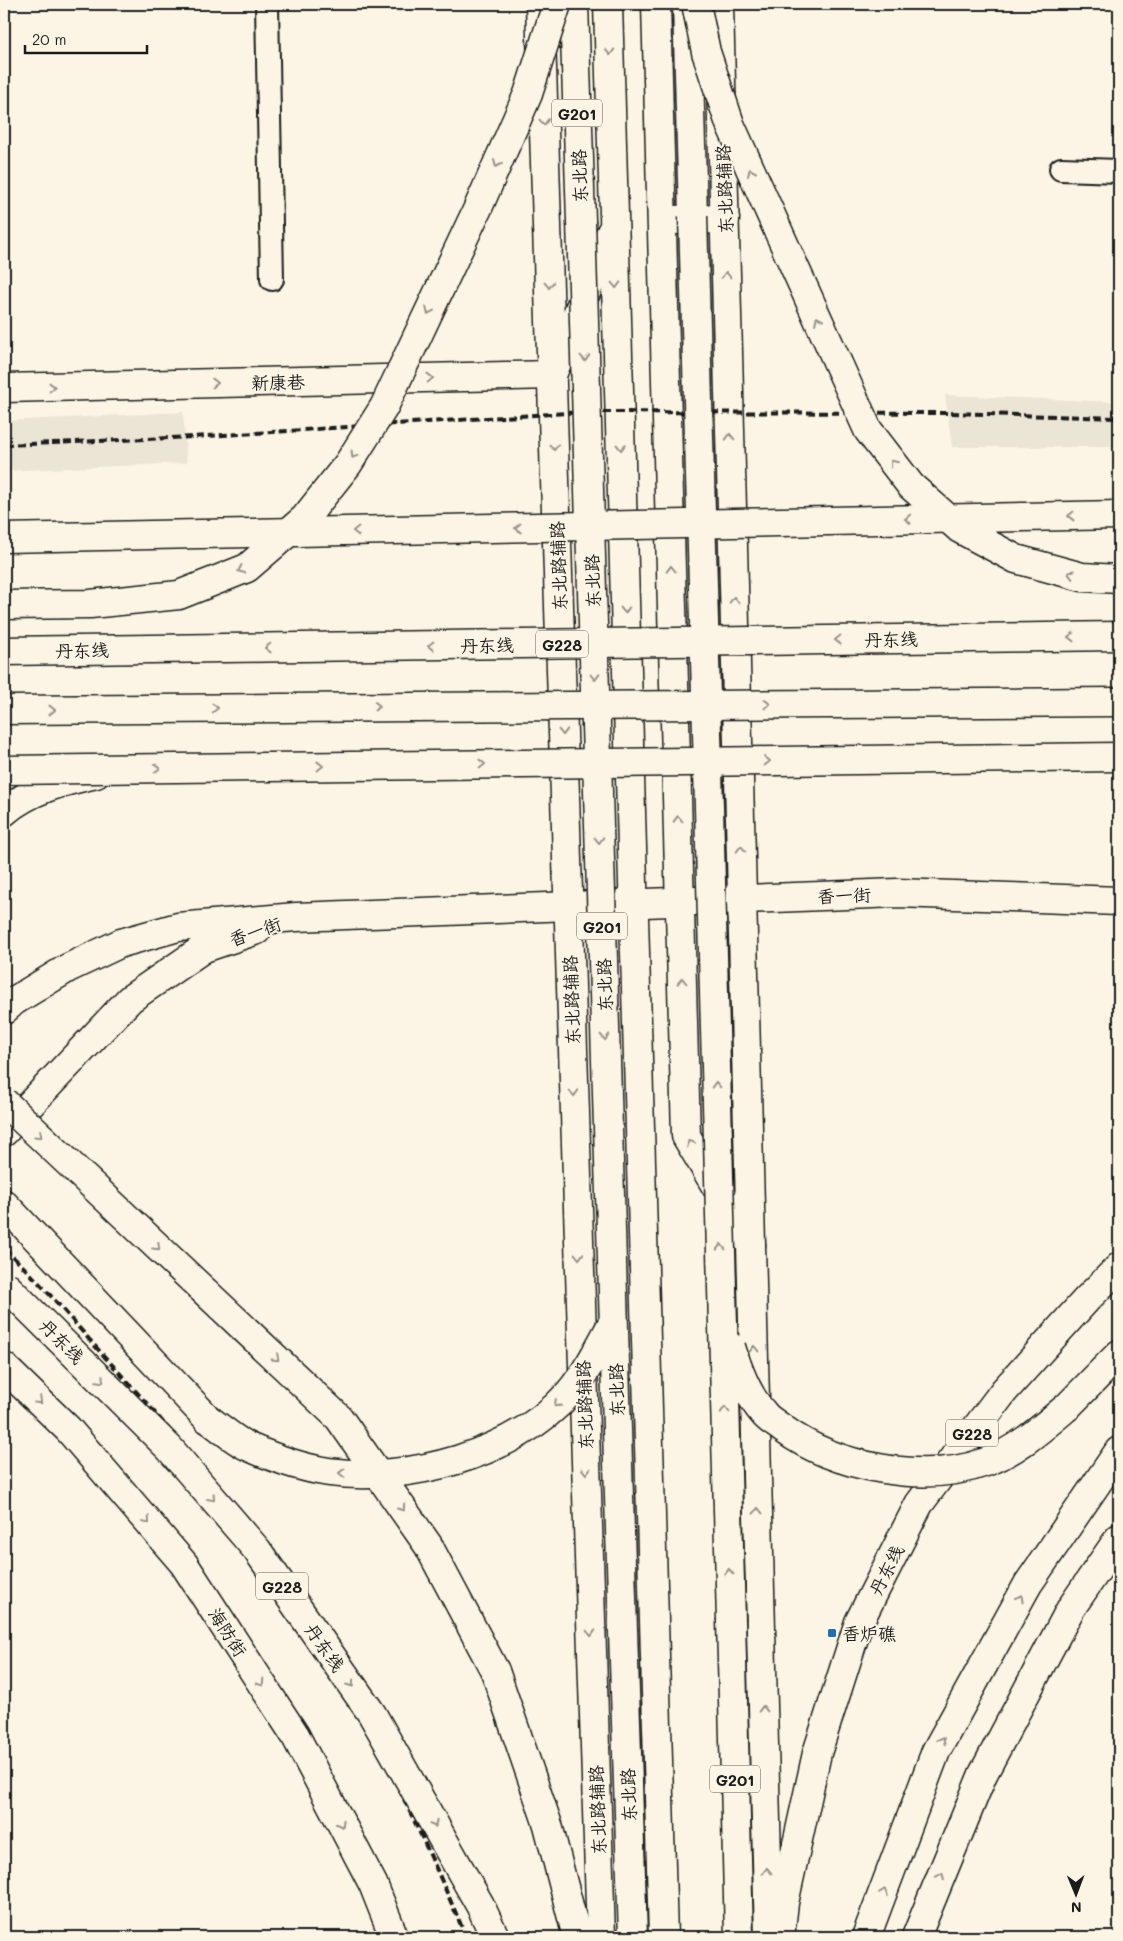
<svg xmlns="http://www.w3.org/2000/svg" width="1123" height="1941" viewBox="0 0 1123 1941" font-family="Mali,'LXGW WenKai TC',sans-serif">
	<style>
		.built { fill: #ebe5d6 }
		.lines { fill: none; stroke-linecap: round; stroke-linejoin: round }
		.service-casing { stroke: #1c1c1c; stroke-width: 26 }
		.minor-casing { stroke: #1c1c1c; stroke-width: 31 }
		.tertiary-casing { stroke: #1c1c1c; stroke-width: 31 }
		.secondary-casing { stroke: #1c1c1c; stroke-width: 31 }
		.primary-casing { stroke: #1c1c1c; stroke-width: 31 }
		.trunk-casing { stroke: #1c1c1c; stroke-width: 31 }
		.service { stroke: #fcf5e5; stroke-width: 22 }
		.minor { stroke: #fcf5e5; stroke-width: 28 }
		.tertiary { stroke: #fcf5e5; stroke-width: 28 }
		.secondary { stroke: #fcf5e5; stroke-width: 28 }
		.primary { stroke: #fcf5e5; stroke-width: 28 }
		.trunk { stroke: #fcf5e5; stroke-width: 28 }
		.rail { stroke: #1c1c1c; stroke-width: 4; stroke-dasharray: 8 4; stroke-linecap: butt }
		.trunk-bridge-casing { stroke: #1c1c1c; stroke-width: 31; stroke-linecap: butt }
		.trunk-bridge { stroke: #fcf5e5; stroke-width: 28 }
		.oneway { stroke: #97938b }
		.poi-dot { fill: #1f6fb2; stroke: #fcf5e5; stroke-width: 2 }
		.labels { text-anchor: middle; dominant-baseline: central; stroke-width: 4; stroke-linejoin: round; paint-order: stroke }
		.shield { fill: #fcf5e5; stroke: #5f5d58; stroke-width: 1 }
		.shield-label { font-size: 16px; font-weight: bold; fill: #1c1c1c }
		.street-label { font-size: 18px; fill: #1c1c1c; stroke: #fcf5e5 }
		.poi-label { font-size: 18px; fill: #1c1c1c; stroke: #fcf5e5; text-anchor: start }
	</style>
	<rect width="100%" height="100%" fill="#fcf5e5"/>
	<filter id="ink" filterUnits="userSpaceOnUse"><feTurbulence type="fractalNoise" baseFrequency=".02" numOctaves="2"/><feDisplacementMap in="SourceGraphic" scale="10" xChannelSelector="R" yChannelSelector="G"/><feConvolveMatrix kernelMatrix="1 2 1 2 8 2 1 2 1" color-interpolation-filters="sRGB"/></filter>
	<g filter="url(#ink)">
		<g class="built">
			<path d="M 945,395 L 1119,402 L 1119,447 L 952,447 Z"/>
			<path d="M 183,412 L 187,463 L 4,471 L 4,421 Z"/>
		</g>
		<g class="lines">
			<g class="service-casing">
				<g id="service">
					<path d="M 267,4 L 272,279"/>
					<path d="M 1061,169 L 1119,171"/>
				</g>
			</g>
			<g class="minor-casing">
				<path id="minor" d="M 4,388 L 552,375"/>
			</g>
			<g class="tertiary-casing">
				<g id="tertiary">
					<path d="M 4,1010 L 14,1001 L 68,968 L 121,943 L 178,927 L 296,917 L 897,893 L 1119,901"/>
					<path d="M 4,1132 L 130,999 L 204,948 L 257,930"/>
					<path d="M 4,1367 L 68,1429 L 184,1564 L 295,1735 L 373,1884 L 394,1937"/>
				</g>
			</g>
			<g class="secondary-casing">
				<g id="secondary">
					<path d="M 540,4 L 601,1937"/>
					<path d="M 719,4 L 751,1245"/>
				</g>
			</g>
			<g class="primary-casing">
				<g id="primary">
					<path d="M 608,4 L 663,1937"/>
					<path d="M 656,4 L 686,1136 L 751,1245 L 769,1937"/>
					<path d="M 669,220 L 725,219"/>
					<path d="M 552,375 L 611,232"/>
					<path d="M 916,1937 L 983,1774 L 1071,1608 L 1119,1538"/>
				</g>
			</g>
			<g class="trunk-casing">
				<g id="trunk">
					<path d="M 574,4 L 581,221"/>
					<path d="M 687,4 L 693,216"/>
					<path d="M 4,812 C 29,790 64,781 96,774"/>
					<path d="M 4,1204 L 208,1419"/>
					<path d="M 1067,1407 L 1119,1354"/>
					<path d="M 731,1621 L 739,1937"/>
					<path d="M 623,1631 L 633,1937"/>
					<path d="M 495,1671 L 548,1825 L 577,1937"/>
					<path d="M 780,1937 L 784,1903 L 817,1753 L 859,1622 L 919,1504 L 1004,1391 L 1087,1299 L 1119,1267"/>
					<path d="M 866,1937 L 936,1751 L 1028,1584 L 1119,1451"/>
				</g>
			</g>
			<use href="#service" class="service"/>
			<use href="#minor" class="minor"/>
			<use href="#tertiary" class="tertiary"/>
			<use href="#secondary" class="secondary"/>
			<use href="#primary" class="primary"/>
			<use href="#trunk" class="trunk"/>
			<g class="rail">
				<path d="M 4,445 L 193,437 L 582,412 L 950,413 L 1119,418"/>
				<path d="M 4,1249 C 39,1279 73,1322 104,1356 C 156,1413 207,1471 251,1534 C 338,1659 407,1797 466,1937"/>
			</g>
			<g class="trunk-bridge-casing">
				<g id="trunk-bridge">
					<path d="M 696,4 L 706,52 L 730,124 L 868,430 L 911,486 L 960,529 L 1016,559 L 1082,577 L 1119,579"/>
					<path d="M 693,216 L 731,1621"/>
					<path d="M 581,221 L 623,1631"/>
					<path d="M 4,538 L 1119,515"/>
					<path d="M 4,605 L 90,604 L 179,595 L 247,568 L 305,518 L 348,464 L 384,407 L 477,210 L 528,94 L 557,4"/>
					<path d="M 4,651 L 1119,636"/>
					<path d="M 4,710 L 1119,702"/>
					<path d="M 4,770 L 1119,757"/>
					<path d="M 4,1102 L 339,1418 L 428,1545 L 495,1671"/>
					<path d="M 4,1284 L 170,1449 L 257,1550 L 372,1714 L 480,1905 L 495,1937"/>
					<path d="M 731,1347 C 738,1370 748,1397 765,1415 C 769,1420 777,1424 783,1429 C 835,1467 923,1485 986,1462 C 1016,1451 1042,1428 1067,1407"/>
					<path d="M 208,1419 C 221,1428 235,1441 249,1447 C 274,1458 302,1468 329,1472 C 408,1483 515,1454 569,1393 C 587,1372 600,1346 613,1322"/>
				</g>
			</g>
			<use href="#trunk-bridge" class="trunk-bridge"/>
		</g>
		<defs><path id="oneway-chevron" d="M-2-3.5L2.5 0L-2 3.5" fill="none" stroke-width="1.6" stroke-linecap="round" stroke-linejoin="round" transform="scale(1.25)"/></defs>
		<g class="oneway">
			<use href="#oneway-chevron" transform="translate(610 52) rotate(88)"/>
			<use href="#oneway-chevron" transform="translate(544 122) rotate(88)"/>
			<use href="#oneway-chevron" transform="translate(497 164) rotate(114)"/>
			<use href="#oneway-chevron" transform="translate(751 172) rotate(-114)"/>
			<use href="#oneway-chevron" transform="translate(726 275) rotate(-91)"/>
			<use href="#oneway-chevron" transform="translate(549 285) rotate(88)"/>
			<use href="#oneway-chevron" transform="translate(616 285) rotate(88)"/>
			<use href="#oneway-chevron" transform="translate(429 311) rotate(115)"/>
			<use href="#oneway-chevron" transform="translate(818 320) rotate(-114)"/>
			<use href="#oneway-chevron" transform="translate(585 358) rotate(88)"/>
			<use href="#oneway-chevron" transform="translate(430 378) rotate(-1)"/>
			<use href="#oneway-chevron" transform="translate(215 383) rotate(-1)"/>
			<use href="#oneway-chevron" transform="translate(52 387) rotate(-1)"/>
			<use href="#oneway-chevron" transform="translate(730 437) rotate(-92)"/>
			<use href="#oneway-chevron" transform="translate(554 447) rotate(88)"/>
			<use href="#oneway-chevron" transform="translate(621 447) rotate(88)"/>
			<use href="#oneway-chevron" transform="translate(354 455) rotate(122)"/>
			<use href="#oneway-chevron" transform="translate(893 463) rotate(-128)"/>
			<use href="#oneway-chevron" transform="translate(1071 516) rotate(179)"/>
			<use href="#oneway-chevron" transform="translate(908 519) rotate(179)"/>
			<use href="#oneway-chevron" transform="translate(518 528) rotate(179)"/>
			<use href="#oneway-chevron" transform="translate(356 531) rotate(179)"/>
			<use href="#oneway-chevron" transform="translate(671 569) rotate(-91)"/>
			<use href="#oneway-chevron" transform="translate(241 570) rotate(156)"/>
			<use href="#oneway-chevron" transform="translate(1071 574) rotate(-165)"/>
			<use href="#oneway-chevron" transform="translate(734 600) rotate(-92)"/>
			<use href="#oneway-chevron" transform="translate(625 610) rotate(88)"/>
			<use href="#oneway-chevron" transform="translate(1071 637) rotate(179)"/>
			<use href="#oneway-chevron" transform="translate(838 640) rotate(179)"/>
			<use href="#oneway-chevron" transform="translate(431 646) rotate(179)"/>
			<use href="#oneway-chevron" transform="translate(268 648) rotate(179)"/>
			<use href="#oneway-chevron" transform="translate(595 677) rotate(88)"/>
			<use href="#oneway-chevron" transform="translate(767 704)"/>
			<use href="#oneway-chevron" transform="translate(377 706) rotate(-1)"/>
			<use href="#oneway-chevron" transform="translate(215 708) rotate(-1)"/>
			<use href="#oneway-chevron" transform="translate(52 710) rotate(-1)"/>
			<use href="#oneway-chevron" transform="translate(563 732) rotate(88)"/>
			<use href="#oneway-chevron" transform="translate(767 761) rotate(-1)"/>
			<use href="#oneway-chevron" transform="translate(482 764) rotate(-1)"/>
			<use href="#oneway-chevron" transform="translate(320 766) rotate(-1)"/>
			<use href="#oneway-chevron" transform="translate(157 768) rotate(-1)"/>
			<use href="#oneway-chevron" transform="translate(678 819) rotate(-92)"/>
			<use href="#oneway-chevron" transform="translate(599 840) rotate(88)"/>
			<use href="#oneway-chevron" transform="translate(741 849) rotate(-91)"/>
			<use href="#oneway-chevron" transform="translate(682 981) rotate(-92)"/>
			<use href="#oneway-chevron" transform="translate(605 1037) rotate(88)"/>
			<use href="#oneway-chevron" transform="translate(716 1085) rotate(-92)"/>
			<use href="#oneway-chevron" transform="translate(574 1093) rotate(88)"/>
			<use href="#oneway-chevron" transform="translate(39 1135) rotate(43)"/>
			<use href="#oneway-chevron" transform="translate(690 1143) rotate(-120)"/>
			<use href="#oneway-chevron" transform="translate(157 1247) rotate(43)"/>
			<use href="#oneway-chevron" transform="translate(721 1247) rotate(-92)"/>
			<use href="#oneway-chevron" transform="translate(579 1256) rotate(88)"/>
			<use href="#oneway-chevron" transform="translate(754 1349) rotate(-91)"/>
			<use href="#oneway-chevron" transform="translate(276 1358) rotate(43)"/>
			<use href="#oneway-chevron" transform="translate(101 1380) rotate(45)"/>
			<use href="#oneway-chevron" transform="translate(39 1401) rotate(44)"/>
			<use href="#oneway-chevron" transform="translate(557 1404) rotate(137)"/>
			<use href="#oneway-chevron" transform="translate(725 1410) rotate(-92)"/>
			<use href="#oneway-chevron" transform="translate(586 1471) rotate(88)"/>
			<use href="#oneway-chevron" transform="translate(342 1473) rotate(-179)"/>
			<use href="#oneway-chevron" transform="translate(212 1498) rotate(49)"/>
			<use href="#oneway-chevron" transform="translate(402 1508) rotate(55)"/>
			<use href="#oneway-chevron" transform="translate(758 1511) rotate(-91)"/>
			<use href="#oneway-chevron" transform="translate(147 1521) rotate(49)"/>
			<use href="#oneway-chevron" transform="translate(729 1572) rotate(-92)"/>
			<use href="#oneway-chevron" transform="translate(1020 1598) rotate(-61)"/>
			<use href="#oneway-chevron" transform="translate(591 1633) rotate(88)"/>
			<use href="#oneway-chevron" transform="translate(261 1683) rotate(57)"/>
			<use href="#oneway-chevron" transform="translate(351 1684) rotate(55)"/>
			<use href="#oneway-chevron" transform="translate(763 1709) rotate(-91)"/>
			<use href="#oneway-chevron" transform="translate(942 1740) rotate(-61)"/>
			<use href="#oneway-chevron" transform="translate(341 1824) rotate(62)"/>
			<use href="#oneway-chevron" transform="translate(434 1824) rotate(61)"/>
			<use href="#oneway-chevron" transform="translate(767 1871) rotate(-91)"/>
			<use href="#oneway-chevron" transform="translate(941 1876) rotate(-68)"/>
			<use href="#oneway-chevron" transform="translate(884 1892) rotate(-69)"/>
		</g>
	</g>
	<rect class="poi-dot" x="827" y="1628" width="10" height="10" rx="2.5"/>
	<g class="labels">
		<g class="shield">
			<rect x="552" y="99.5" width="50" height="27" rx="4"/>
			<rect x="536" y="630.5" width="52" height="27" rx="4"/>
			<rect x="577" y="912.5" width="50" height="27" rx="4"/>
			<rect x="946" y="1419.5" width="52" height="27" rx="4"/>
			<rect x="256" y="1572.5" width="52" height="27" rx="4"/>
			<rect x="710" y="1765.5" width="50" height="27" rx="4"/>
		</g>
		<g class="shield-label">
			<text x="577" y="113">G201</text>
			<text x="562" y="644">G228</text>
			<text x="602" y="926">G201</text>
			<text x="972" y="1433">G228</text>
			<text x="282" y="1586">G228</text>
			<text x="735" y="1779">G201</text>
		</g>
		<g class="street-label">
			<text transform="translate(579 176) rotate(-92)">东北路</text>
			<text transform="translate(724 189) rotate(-92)">东北路辅路</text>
			<text transform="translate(278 382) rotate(-1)">新康巷</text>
			<text transform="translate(558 566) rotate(-92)">东北路辅路</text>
			<text transform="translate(592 581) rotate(-92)">东北路</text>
			<text transform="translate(891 639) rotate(-1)">丹东线</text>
			<text transform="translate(487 645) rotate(-1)">丹东线</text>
			<text transform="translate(82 650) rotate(-1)">丹东线</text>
			<text transform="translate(844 895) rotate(-2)">香一街</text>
			<text transform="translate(255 931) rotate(-19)">香一街</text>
			<text transform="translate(604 985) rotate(-92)">东北路</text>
			<text transform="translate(571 1000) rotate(-92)">东北路辅路</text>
			<text transform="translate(62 1341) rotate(45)">丹东线</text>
			<text transform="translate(616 1390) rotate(-92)">东北路</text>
			<text transform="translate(584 1405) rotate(-92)">东北路辅路</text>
			<text transform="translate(886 1570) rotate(-63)">丹东线</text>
			<text transform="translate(228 1632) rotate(57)">海防街</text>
			<text transform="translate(325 1647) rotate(55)">丹东线</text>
			<text transform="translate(628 1795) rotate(-92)">东北路</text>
			<text transform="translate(597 1810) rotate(-92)">东北路辅路</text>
		</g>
		<g class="poi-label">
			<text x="842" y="1633">香炉礁</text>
		</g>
	</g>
	<rect width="1123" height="1941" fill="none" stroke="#fcf5e5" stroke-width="20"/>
	<rect x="10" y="10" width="1103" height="1921" fill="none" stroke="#1c1c1c" stroke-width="2" filter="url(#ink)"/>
	<g transform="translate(1076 1894) rotate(179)" stroke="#fcf5e5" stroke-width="4" paint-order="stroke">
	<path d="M0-4L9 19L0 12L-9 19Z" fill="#1c1c1c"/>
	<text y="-8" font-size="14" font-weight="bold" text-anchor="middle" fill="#1c1c1c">N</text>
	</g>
	<path d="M25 45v8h122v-8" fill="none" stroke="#1c1c1c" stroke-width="2.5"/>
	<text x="32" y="45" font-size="15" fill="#1c1c1c" stroke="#fcf5e5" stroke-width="4" paint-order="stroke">20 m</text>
</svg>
